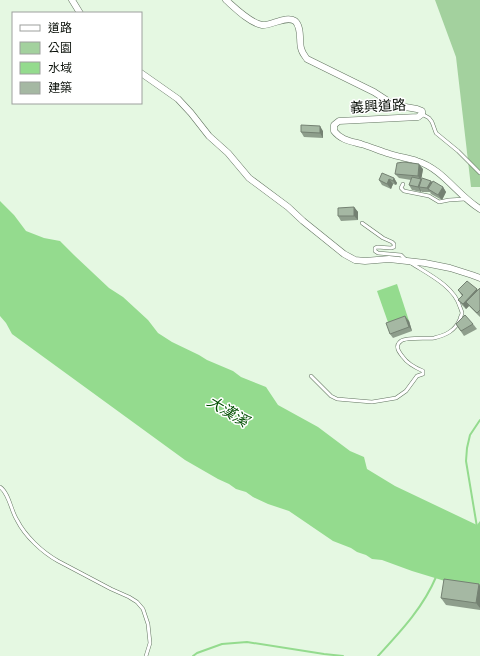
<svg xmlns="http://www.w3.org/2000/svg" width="480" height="656" viewBox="0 0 480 656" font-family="Poppins,'Noto Sans TC',sans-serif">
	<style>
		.green { fill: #a3d19e }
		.water { fill: #94db8e }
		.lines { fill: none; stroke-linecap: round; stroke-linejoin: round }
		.stream { stroke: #94db8e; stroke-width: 2 }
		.lane-casing { stroke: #627460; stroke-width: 4 }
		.street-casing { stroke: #627460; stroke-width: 7 }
		.lane { stroke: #fff; stroke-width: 3 }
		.street { stroke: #fff; stroke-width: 6 }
		.wall { fill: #8e9e8c }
		.shaded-wall { fill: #748172 }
		.building { fill: #a5b8a3; stroke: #748172 }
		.labels { text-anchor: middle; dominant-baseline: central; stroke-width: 3; stroke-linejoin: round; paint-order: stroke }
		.street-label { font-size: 14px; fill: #0b110a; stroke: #fff }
		.water-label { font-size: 15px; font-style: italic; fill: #004e00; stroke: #fff }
	</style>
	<rect width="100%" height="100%" fill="#e5f8e2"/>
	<path class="green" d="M 435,0 L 480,0 L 480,187 L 471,187 L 456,57 Z"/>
	<g class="water">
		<path d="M 0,201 L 14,215 L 26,231 L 44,238 L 60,241 L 75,256 L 109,288 L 123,297 L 148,320 L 158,333 L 172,342 L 199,355 L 207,360 L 233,371 L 241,377 L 266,387 L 278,405 L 318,427 L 350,451 L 364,457 L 367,469 L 395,486 L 477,525 L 480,521 L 480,594 L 458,585 L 412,571 L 382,560 L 372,559 L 366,555 L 357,552 L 351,548 L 333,541 L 289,511 L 268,504 L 253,497 L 246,492 L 236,489 L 229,484 L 218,479 L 185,460 L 12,334 L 6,323 L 0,316 Z"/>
		<path d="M 397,284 L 409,321 L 390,328 L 377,291 Z"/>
	</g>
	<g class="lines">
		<g class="stream">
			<path d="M 477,527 L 466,461 L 467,448 L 470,435 L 480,420"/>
			<path d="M 193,656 L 197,653 L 222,644 L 247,642 L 324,654 L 343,656"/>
			<path d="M 378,656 C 400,632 423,608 436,577"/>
		</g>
		<g class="lane-casing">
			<g id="lane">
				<path d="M 422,114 L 429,118 L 432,122 L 436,133 L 458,151 L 480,173"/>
				<path d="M 403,184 L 401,188 L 404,191 L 429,196 L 439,202 L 449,200 L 465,199"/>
				<path d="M 362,223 L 383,238 L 392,242 L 394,244 L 394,247 L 391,248 L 377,247 L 375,248 L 375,251 L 378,253 L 401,255 L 406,260"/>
				<path d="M 311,376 L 331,396 L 337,399 L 372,402 L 396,398 L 406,391 L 417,376 L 423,374 L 423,371 C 416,368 407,363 403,357 C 399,352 394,346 401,341 C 406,337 426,339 434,338 C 446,335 455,331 460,319 C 460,317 462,315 462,313 C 462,312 460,307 460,307 C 454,286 428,274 411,263"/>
				<path d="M 0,487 C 9,493 11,511 17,520 C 25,536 42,552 58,561 L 111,589 L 129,597 L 137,602 L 143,609 L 148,624 L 150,643 L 146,656"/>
			</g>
		</g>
		<g class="street-casing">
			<g id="street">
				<path d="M 72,0 L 80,13"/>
				<path d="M 226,0 C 235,8 250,23 262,25 C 271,26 286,15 295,21 C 302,27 299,41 301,48 C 302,53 305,56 307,59 L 374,92 L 394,105 L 417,109 L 422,111 L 422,114 L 418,117 L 339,121 L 334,125 L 334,131 C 341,140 350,141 361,144 C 371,147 380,151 390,154 C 399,157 408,158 417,161 C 443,169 457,195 480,209"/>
				<path d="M 141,73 L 178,99 L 191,113 L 209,136 L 228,153 L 249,178 L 288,207 L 303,221 L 344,254 L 355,260 L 365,261 L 389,259 L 425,263 L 450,268 L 472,275 L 480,278"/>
			</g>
		</g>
		<use href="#lane" class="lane"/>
		<use href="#street" class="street"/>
	</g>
	<g class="wall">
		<path d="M 323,131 L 323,138 L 304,137 L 301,132 Z"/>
		<path d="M 423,169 L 421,179 L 431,181 L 432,182 L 443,187 L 446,192 L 442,200 L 431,194 L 430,192 L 422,192 L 421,191 L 421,192 L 412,190 L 409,185 L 411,180 L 399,178 L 395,174 Z"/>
		<path d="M 394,178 L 397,183 L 396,185 L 393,184 L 391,189 L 382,185 L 379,180 Z"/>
		<path d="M 354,207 L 358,212 L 358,220 L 341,221 L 338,216 Z"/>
		<path d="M 480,288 L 480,317 L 469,306 L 466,309 L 462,305 L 458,300 L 462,296 L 458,290 L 477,290 Z"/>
		<path d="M 409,321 L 412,331 L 393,338 L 390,334 Z"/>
		<path d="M 456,324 L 473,324 L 477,329 L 464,336 Z"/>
		<path d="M 479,584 L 480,586 L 480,610 L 446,605 L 441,598 Z"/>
	</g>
	<g class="shaded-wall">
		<path d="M 320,126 L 323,131 L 323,138 L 320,133 Z"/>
		<path d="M 419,164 L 423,169 L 421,181 L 419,187 L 421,191 L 421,192 L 418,187 L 420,180 L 418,176 Z"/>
		<path d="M 394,178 L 397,183 L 396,185 L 393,181 Z"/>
		<path d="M 389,179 L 393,184 L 391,189 L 387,184 Z"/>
		<path d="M 431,181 L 434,185 L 428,189 L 430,193 L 427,188 Z"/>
		<path d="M 443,187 L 446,192 L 442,200 L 438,195 Z"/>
		<path d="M 354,207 L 358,212 L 358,220 L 354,216 Z"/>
		<path d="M 477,289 L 480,294 L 466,302 L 469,306 L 466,309 L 463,304 Z"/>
		<path d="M 405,316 L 409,321 L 412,331 L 409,327 Z"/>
		<path d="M 479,584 L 480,586 L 480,608 L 476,603 Z"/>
	</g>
	<g class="building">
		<path d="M 301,125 L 320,126 L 320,133 L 301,132 Z"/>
		<path d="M 404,162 L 419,164 L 418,176 L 395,174 L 397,163 Z"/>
		<path d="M 382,173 L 394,178 L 393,181 L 389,179 L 387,184 L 379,180 Z"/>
		<path d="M 412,177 L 421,179 L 418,187 L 409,185 Z"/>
		<path d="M 422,178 L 431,181 L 427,188 L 419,187 Z"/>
		<path d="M 433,181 L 443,187 L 438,195 L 428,189 Z"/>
		<path d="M 354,207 L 354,216 L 338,216 L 338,208 Z"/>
		<path d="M 467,281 L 477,289 L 463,304 L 458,300 L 463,295 L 458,290 Z"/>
		<path d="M 480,288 L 480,310 L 477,313 L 466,302 Z"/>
		<path d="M 465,315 L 473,324 L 461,331 L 456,324 Z"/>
		<path d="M 405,316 L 409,327 L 390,334 L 386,323 Z"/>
		<path d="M 444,579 L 479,584 L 476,603 L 441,598 Z"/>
	</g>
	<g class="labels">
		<g class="street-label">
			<text transform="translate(378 106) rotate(-3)">義興道路</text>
		</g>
		<g class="water-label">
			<text transform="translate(228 411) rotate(31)">大漢溪</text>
		</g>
	</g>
	<rect x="12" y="12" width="130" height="92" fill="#ffffff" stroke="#9da09d"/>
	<rect x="20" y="25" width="20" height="6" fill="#ffffff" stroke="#9da09d"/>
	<text x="48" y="32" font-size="12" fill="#0b110a">道路</text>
	<rect x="20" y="42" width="20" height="12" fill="#a3d19e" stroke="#9da09d"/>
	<text x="48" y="52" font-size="12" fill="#0b110a">公園</text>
	<rect x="20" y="62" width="20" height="12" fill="#94db8e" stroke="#9da09d"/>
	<text x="48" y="72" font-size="12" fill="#0b110a">水域</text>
	<rect x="20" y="82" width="20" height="12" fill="#a5b8a3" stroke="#9da09d"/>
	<text x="48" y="92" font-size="12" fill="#0b110a">建築</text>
</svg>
